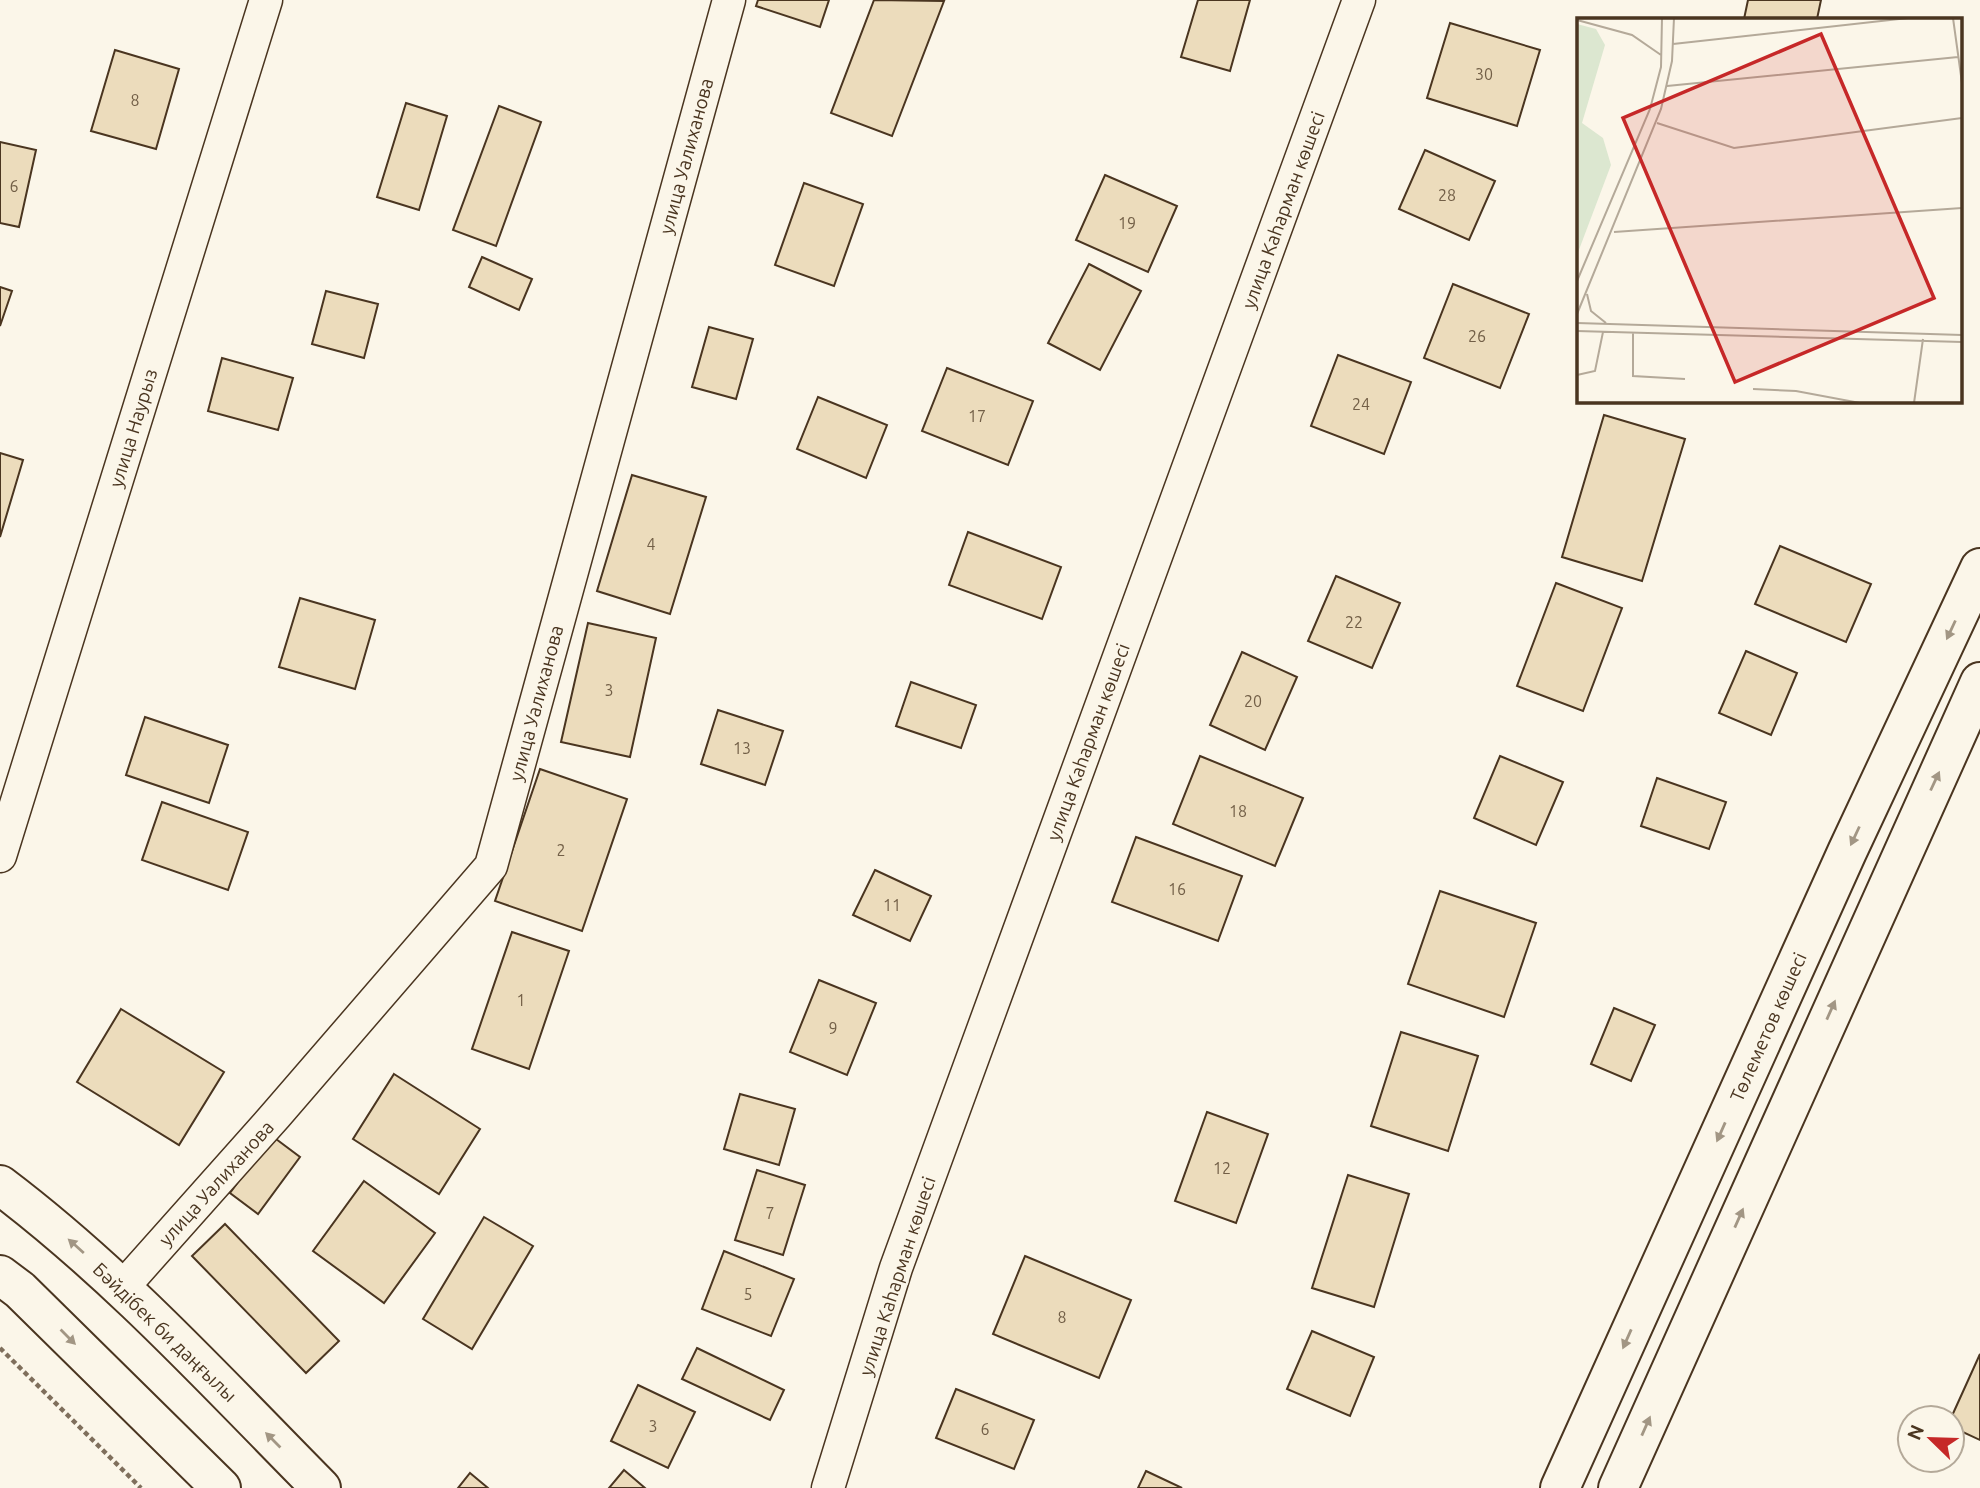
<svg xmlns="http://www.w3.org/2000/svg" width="1980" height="1488" viewBox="0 0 1980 1488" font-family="Ubuntu,sans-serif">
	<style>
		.building { fill: #ecdcbc; stroke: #4a3520; stroke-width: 2 }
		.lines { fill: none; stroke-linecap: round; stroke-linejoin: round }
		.street-casing { stroke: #4a3520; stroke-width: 35 }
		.primary-casing { stroke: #4a3520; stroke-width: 42 }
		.path { stroke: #7f6f5c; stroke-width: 4.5; stroke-dasharray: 5 3.5; stroke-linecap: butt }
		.street { stroke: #fbf6e9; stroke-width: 32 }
		.primary { stroke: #fbf6e9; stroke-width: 38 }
		.oneway { fill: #a29684 }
		.labels { text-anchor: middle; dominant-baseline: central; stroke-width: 5; stroke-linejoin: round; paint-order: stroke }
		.number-label { font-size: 16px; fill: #725f47 }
		.street-label { font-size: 19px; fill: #4a3520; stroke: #fbf6e9 }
		.inset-road { fill: none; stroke: #b4a999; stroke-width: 2 }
		.view { fill: #c62828; fill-opacity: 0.15; stroke: #c62828; stroke-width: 3.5 }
		.inset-edge { fill: none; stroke: #4a3520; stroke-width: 3.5 }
	</style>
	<rect width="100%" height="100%" fill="#fbf6e9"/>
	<g class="building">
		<path d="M 758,0 L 829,0 L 820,27 L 756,6 Z"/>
		<path d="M 874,0 L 944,1 L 892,136 L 831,113 Z"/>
		<path d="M 1198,0 L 1250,0 L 1230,71 L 1181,57 Z"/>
		<path d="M 1748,0 L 1821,0 L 1817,19 L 1744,19 Z"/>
		<path d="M 1450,23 L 1540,50 L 1517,126 L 1427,98 Z"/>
		<path d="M 115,50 L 179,69 L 156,149 L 91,131 Z"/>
		<path d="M 406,103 L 447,116 L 419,210 L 377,197 Z"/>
		<path d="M 499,106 L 541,122 L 496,246 L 453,230 Z"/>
		<path d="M 0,142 L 36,150 L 19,227 L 0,223 Z"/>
		<path d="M 1425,150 L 1495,181 L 1469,240 L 1399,209 Z"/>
		<path d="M 1105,175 L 1177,206 L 1148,272 L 1076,240 Z"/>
		<path d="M 804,183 L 863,204 L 834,286 L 775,265 Z"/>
		<path d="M 482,257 L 532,279 L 519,310 L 469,287 Z"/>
		<path d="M 1089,264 L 1141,291 L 1100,370 L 1048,343 Z"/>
		<path d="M 1453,284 L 1529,314 L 1500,388 L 1424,358 Z"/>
		<path d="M 0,287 L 12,291 L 0,326 Z"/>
		<path d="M 326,291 L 378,304 L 364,358 L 312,344 Z"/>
		<path d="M 709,327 L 753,339 L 736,399 L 692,387 Z"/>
		<path d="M 1338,355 L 1411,382 L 1384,454 L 1311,426 Z"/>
		<path d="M 222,358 L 293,378 L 278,430 L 208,411 Z"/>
		<path d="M 947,368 L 1033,401 L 1008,465 L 922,431 Z"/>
		<path d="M 818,397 L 887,425 L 866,478 L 797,449 Z"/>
		<path d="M 1604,415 L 1685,439 L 1642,581 L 1562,557 Z"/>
		<path d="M 0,453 L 23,460 L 0,537 Z"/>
		<path d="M 632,475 L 706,497 L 670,614 L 597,591 Z"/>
		<path d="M 968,532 L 1061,567 L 1042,619 L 949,585 Z"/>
		<path d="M 1780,546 L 1871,584 L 1846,642 L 1755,604 Z"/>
		<path d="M 1336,576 L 1400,603 L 1372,668 L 1308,641 Z"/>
		<path d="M 1556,583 L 1622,608 L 1583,711 L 1517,686 Z"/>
		<path d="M 300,598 L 375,620 L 355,689 L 279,667 Z"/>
		<path d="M 588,623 L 656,638 L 630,757 L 561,742 Z"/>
		<path d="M 1746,651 L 1797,673 L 1771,735 L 1719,713 Z"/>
		<path d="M 1242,652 L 1297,677 L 1265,750 L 1210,725 Z"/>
		<path d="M 911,682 L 976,705 L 961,748 L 896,726 Z"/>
		<path d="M 718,710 L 783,731 L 765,785 L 701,764 Z"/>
		<path d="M 145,717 L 228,745 L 209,803 L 126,775 Z"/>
		<path d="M 1200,756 L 1303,798 L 1275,866 L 1173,824 Z"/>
		<path d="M 1500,756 L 1563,782 L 1536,845 L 1474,818 Z"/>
		<path d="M 540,769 L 627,799 L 582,931 L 495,901 Z"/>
		<path d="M 1657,778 L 1726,802 L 1709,849 L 1641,826 Z"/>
		<path d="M 162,802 L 248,832 L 228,890 L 142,860 Z"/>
		<path d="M 1136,837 L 1242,876 L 1218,941 L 1112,902 Z"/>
		<path d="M 875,870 L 931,896 L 910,941 L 853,915 Z"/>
		<path d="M 1440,891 L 1536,923 L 1504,1017 L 1408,984 Z"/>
		<path d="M 512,932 L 569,951 L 529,1069 L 472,1049 Z"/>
		<path d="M 819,980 L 876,1003 L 847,1075 L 790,1052 Z"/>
		<path d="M 1614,1008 L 1655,1025 L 1631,1081 L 1591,1064 Z"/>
		<path d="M 121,1009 L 224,1072 L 179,1145 L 77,1082 Z"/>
		<path d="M 1401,1032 L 1478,1056 L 1448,1151 L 1371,1126 Z"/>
		<path d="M 394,1074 L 480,1129 L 439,1194 L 353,1139 Z"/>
		<path d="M 740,1094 L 795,1109 L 779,1165 L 724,1149 Z"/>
		<path d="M 1207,1112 L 1268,1134 L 1236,1223 L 1175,1201 Z"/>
		<path d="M 272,1136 L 300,1157 L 258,1214 L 230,1193 Z"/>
		<path d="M 757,1170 L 805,1185 L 783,1255 L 735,1240 Z"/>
		<path d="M 1348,1175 L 1409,1194 L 1374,1307 L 1312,1288 Z"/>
		<path d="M 364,1181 L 435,1233 L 384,1303 L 313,1251 Z"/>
		<path d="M 484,1217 L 533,1246 L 472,1349 L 423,1319 Z"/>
		<path d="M 225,1224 L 339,1341 L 306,1373 L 192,1256 Z"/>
		<path d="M 724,1251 L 794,1279 L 771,1336 L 702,1309 Z"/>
		<path d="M 1025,1256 L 1131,1300 L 1099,1378 L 993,1334 Z"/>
		<path d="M 1312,1331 L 1374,1357 L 1350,1416 L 1287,1389 Z"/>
		<path d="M 697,1348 L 784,1390 L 770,1420 L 682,1379 Z"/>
		<path d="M 1980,1354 L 1980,1440 L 1952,1427 L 1951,1418 Z"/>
		<path d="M 638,1385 L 695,1412 L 668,1468 L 611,1441 Z"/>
		<path d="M 956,1389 L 1034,1420 L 1014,1469 L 936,1438 Z"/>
		<path d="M 624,1470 L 645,1488 L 609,1488 Z"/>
		<path d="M 1146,1471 L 1182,1488 L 1138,1488 Z"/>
		<path d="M 470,1473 L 488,1488 L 458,1488 Z"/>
	</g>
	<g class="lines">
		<g class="street-casing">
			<g id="street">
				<path d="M 0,856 L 266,0"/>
				<path d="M 122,1288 L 276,1115 L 491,866 L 729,0"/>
				<path d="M 828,1488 L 896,1268 L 1359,0"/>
			</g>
		</g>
		<g class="primary-casing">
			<g id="primary">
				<path d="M 0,1185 C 118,1274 218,1384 321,1488"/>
				<path d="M 0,1275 L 20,1290 L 221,1488"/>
				<path d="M 1560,1488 L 1847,852 L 1980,568"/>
				<path d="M 1618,1488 L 1980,682"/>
			</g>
		</g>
		<path class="path" d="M 0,1348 L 141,1488"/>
		<use href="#street" class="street"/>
		<use href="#primary" class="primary"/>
	</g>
	<defs><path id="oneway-solid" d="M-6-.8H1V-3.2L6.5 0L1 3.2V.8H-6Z" transform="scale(1.75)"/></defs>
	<g class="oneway">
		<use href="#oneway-solid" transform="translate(1951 630) rotate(115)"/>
		<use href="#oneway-solid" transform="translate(1935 781) rotate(-65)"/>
		<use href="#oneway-solid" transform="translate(1855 836) rotate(115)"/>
		<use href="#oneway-solid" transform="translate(1831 1010) rotate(-66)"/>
		<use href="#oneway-solid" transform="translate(1721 1132) rotate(114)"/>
		<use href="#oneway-solid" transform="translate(1739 1218) rotate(-66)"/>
		<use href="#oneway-solid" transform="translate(76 1246) rotate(-138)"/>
		<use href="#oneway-solid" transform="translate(68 1337) rotate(45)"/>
		<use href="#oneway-solid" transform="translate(1627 1339) rotate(114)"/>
		<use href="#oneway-solid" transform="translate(1646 1426) rotate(-66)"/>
		<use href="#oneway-solid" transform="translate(273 1440) rotate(-135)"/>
	</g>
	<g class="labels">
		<g class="number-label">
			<text x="1484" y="74">30</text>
			<text x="135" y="100">8</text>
			<text x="14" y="186">6</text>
			<text x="1447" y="195">28</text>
			<text x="1127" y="223">19</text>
			<text x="1477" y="336">26</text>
			<text x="1361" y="404">24</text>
			<text x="977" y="416">17</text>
			<text x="651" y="544">4</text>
			<text x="1354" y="622">22</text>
			<text x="609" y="690">3</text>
			<text x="1253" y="701">20</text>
			<text x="742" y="748">13</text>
			<text x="1238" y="811">18</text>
			<text x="561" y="850">2</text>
			<text x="1177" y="889">16</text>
			<text x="892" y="905">11</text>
			<text x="521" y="1000">1</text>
			<text x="833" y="1028">9</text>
			<text x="1222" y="1168">12</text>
			<text x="770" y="1213">7</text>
			<text x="748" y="1294">5</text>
			<text x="1062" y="1317">8</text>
			<text x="653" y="1426">3</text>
			<text x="985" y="1429">6</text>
		</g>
		<g class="street-label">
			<text transform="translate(686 156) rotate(-75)">улица Уалиханова</text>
			<text transform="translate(1283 210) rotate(-70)">улица Каһарман көшесі</text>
			<text transform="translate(133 428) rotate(-73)">улица Наурыз</text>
			<text transform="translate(536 703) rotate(-75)">улица Уалиханова</text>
			<text transform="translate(1088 742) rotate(-70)">улица Каһарман көшесі</text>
			<text transform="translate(1768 1027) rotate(-66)">Төлеметов көшесі</text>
			<text transform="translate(216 1183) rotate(-48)">улица Уалиханова</text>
			<text transform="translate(897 1276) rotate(-72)">улица Каһарман көшесі</text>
			<text transform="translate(165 1332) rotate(44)">Бәйдібек би даңғылы</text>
		</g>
	</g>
	<g transform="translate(1577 18)">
		<rect width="385" height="385" fill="#fbf6e9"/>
		<path d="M 0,6 L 19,11 L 28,27 L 5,105 L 26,120 L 34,147 L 0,237 Z" fill="#dce7d0"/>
		<path class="inset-road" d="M 376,0 L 385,65M 0,2 L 55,17 L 84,37M 96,26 L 331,0M 90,68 L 381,39M 80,105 L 157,130 L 385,100M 37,214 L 385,190M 0,263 L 73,91 L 84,49 L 85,0M 10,276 L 14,293 L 29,305M 0,296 L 84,91 L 95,43 L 97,0M 0,305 L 385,317M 0,313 L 385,324M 56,314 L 56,358 L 108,361M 0,357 L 18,353 L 26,314M 176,371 L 219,373 L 283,385M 337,385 L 346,321"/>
		<path class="view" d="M 244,16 L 357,280 L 158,364 L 46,100 Z"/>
		<rect width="385" height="385" class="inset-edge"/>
	</g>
	<g transform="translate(1931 1439) rotate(293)"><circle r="33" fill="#fbf6e9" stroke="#b4a999" stroke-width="2"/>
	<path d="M0-5L12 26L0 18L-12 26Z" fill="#c62828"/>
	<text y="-10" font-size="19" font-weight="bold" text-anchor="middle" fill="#4a3520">N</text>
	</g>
</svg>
